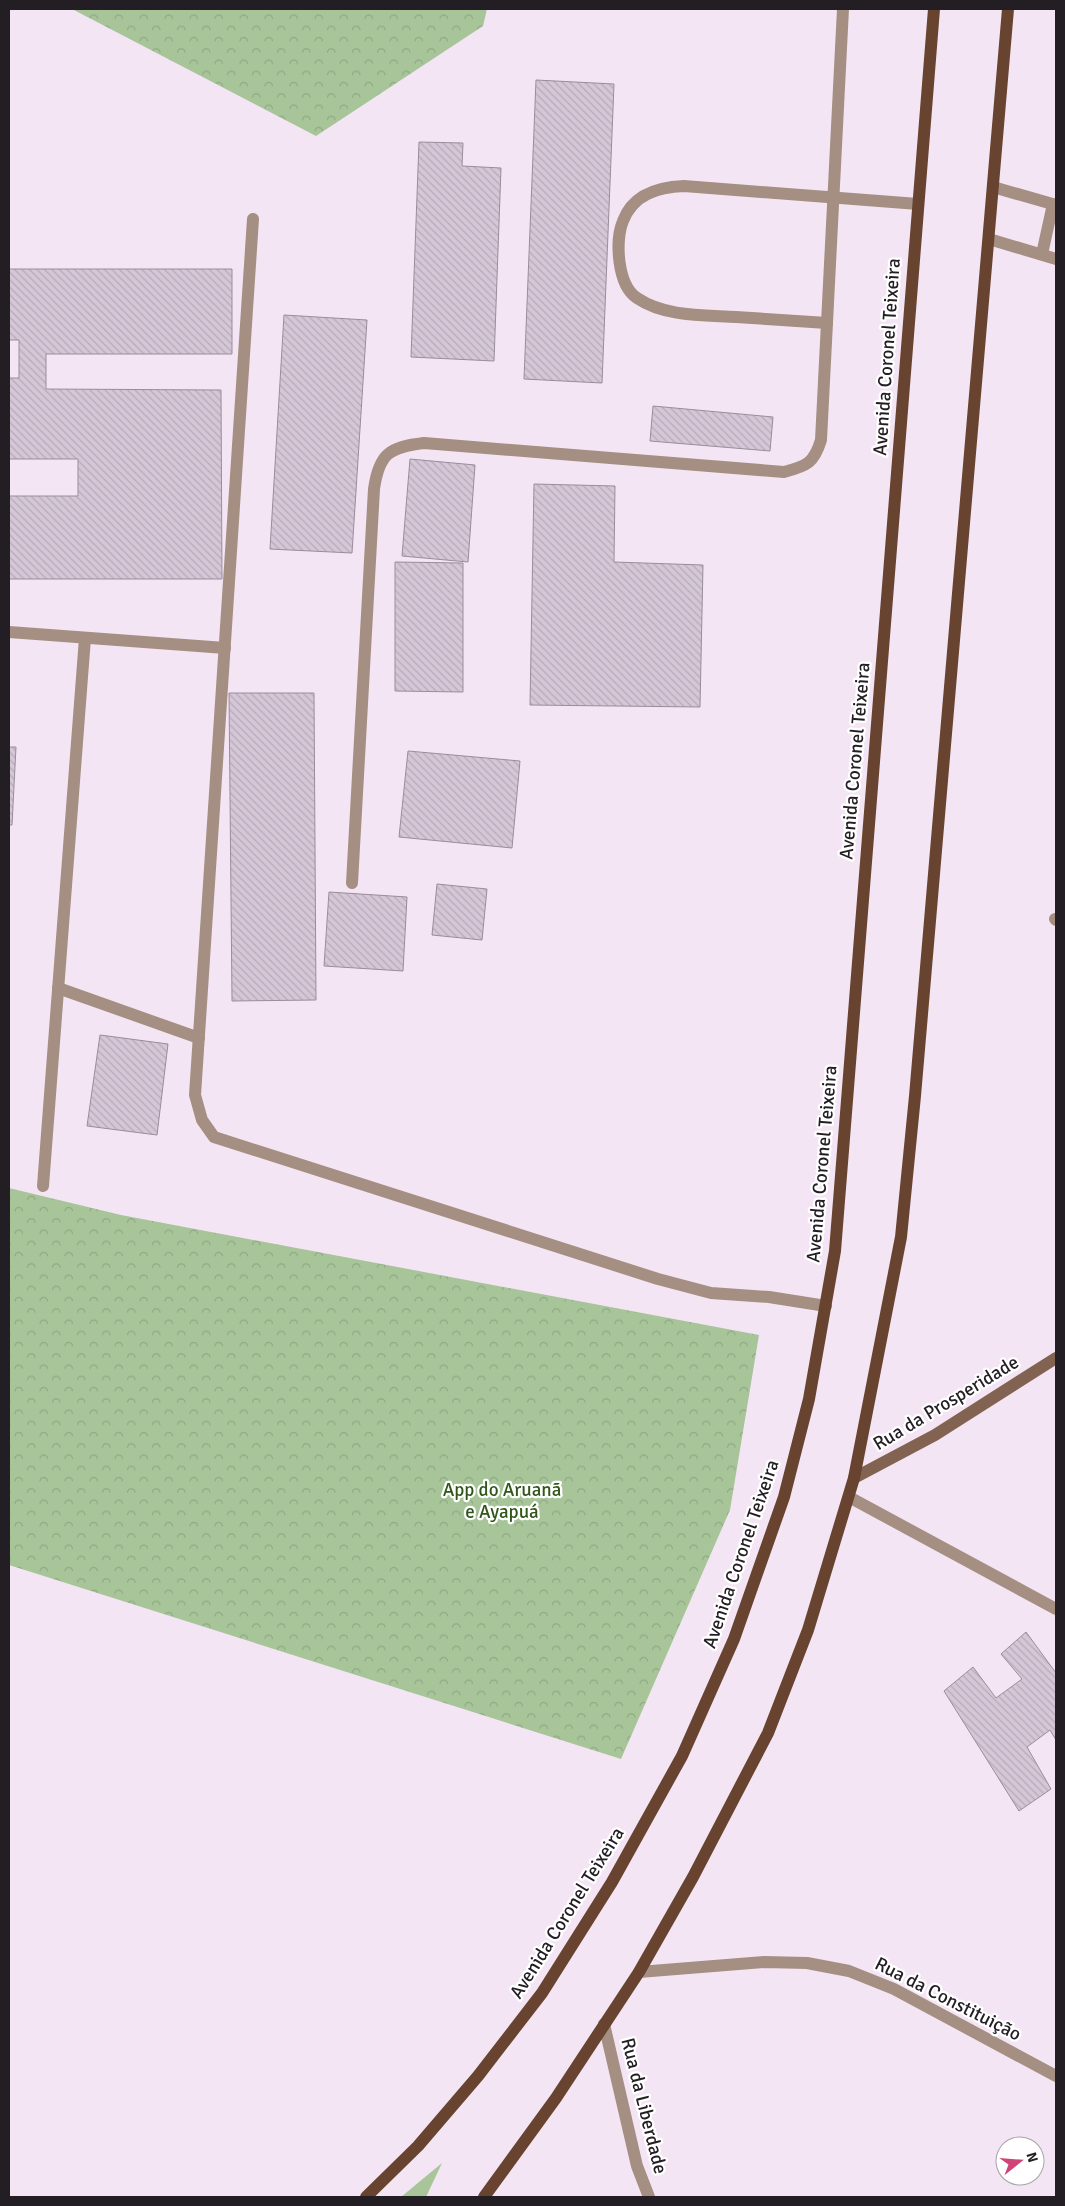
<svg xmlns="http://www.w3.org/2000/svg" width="1065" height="2206" viewBox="0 0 1065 2206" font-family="Signika,sans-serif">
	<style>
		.green { fill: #a7c599 }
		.forest { fill: url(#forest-crowns) }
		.building { fill: url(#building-back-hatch); stroke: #9a8d9b }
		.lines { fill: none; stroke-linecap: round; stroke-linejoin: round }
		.lane { stroke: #a58f83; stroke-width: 12 }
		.street { stroke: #a58f83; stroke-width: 12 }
		.secondary { stroke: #826352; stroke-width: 12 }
		.primary { stroke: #684430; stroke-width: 12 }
		.labels { text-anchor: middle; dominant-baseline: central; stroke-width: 4.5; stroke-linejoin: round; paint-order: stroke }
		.street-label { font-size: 19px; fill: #231e23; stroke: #fff }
		.park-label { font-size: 19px; fill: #305719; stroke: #fff }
	</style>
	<defs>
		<pattern id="forest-crowns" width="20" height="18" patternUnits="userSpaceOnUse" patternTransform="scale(1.25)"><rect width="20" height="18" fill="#a7c599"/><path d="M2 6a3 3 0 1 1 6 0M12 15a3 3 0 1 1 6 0" fill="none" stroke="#8fa984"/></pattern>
		<pattern id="building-back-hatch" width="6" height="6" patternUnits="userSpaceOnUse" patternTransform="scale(1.25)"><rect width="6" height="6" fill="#d5c7d7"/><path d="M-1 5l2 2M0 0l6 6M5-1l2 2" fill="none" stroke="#b7aab8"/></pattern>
	</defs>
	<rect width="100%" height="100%" fill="#f4e5f5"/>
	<path class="green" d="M 442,2163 L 426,2197 L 401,2197 Z"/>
	<g class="forest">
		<path d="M 72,9 L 487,9 L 483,26 L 316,136 Z"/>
		<path d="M 9,1188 L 121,1215 L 759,1335 L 730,1510 L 621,1759 L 9,1565 Z"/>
	</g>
	<g class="building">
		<path d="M 536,80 L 614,84 L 602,383 L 524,379 Z"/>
		<path d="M 419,142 L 463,143 L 462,166 L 501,168 L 494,361 L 411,357 Z"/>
		<path d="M 9,269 L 232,269 L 232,354 L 46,354 L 46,389 L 221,390 L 222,579 L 9,579 L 9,496 L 78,496 L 78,459 L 9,459 L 9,378 L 19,378 L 19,340 L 9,340 Z"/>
		<path d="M 284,315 L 367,320 L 352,553 L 270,549 Z"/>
		<path d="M 653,406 L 773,417 L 770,451 L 650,441 Z"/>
		<path d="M 410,459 L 475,465 L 468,562 L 402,556 Z"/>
		<path d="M 534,484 L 615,486 L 614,562 L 703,565 L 700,707 L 530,705 Z"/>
		<path d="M 395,562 L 463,563 L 463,692 L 395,691 Z"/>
		<path d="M 229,693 L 314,693 L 316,1000 L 232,1001 Z"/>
		<path d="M 9,747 L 16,747 L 12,825 L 9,825 Z"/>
		<path d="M 408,751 L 520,761 L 512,848 L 399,837 Z"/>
		<path d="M 437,884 L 487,889 L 482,940 L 432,935 Z"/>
		<path d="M 329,892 L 407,897 L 403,971 L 324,966 Z"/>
		<path d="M 100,1035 L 168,1044 L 157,1135 L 87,1126 Z"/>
		<path d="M 1026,1632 L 1056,1673 L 1056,1740 L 1050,1730 L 1027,1747 L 1051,1789 L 1019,1811 L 944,1691 L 973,1667 L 996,1698 L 1022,1679 L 1001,1654 Z"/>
	</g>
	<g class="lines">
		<g class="lane">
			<path d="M 993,187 L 1056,205"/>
			<path d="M 253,219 L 195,1095 L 202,1120 L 214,1137 L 658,1279 L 711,1293 L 769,1297 L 826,1306"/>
			<path d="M 989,239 L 1056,259"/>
			<path d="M 1042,254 L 1053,204"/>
			<path d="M 827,323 C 797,321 767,319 736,317 C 704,315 665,317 637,298 C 617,285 615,240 623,221 C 633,194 658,187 684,186 L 918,204"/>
			<path d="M 9,632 L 225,648"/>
			<path d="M 352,883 L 374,489 C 379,454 389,447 424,443 L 784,472 C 807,466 814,463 821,440 L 843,9"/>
			<path d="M 1055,919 L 1056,920"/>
			<path d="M 58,988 L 199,1038"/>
			<path d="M 43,1186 L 85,638"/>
		</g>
		<g class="street">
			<path d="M 849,1497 L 1056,1609"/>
			<path d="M 639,1972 L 764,1962 L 807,1963 L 849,1971 L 894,1989 L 1056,2076"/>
			<path d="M 604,2024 L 637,2166 L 649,2197"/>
		</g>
		<path class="secondary" d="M 854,1478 L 935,1435 L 1056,1358"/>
		<g class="primary">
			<path d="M 366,2197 L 418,2146 L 478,2076 L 542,1993 L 612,1882 L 682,1756 L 734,1639 L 784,1497 L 809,1399 L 835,1251 L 934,9"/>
			<path d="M 484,2197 L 556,2098 L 639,1972 L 693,1877 L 768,1733 L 808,1630 L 854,1478 L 901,1237 L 915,1096 L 1008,9"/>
		</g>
	</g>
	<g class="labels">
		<g class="street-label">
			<text transform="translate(887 357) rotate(-86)">Avenida Coronel Teixeira</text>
			<text transform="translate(855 761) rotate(-85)">Avenida Coronel Teixeira</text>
			<text transform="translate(822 1164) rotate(-85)">Avenida Coronel Teixeira</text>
			<text transform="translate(946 1403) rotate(-31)">Rua da Prosperidade</text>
			<text transform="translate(741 1554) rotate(-71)">Avenida Coronel Teixeira</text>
			<text transform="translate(567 1913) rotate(-58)">Avenida Coronel Teixeira</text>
			<text transform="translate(948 1999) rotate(27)">Rua da Constituição</text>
			<text transform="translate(644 2106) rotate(76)">Rua da Liberdade</text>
		</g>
		<g class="park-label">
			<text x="502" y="1490">App do Aruanã<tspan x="502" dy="22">e Ayapuá</tspan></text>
		</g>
	</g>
	<rect width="1065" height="2206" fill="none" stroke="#231e23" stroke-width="20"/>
	<g transform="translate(1020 2161) rotate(73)"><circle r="24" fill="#ffffff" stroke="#a7a5a7"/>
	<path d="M0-4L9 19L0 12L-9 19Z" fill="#cf4377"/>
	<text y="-8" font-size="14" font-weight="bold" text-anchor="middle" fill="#231e23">N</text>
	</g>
</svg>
